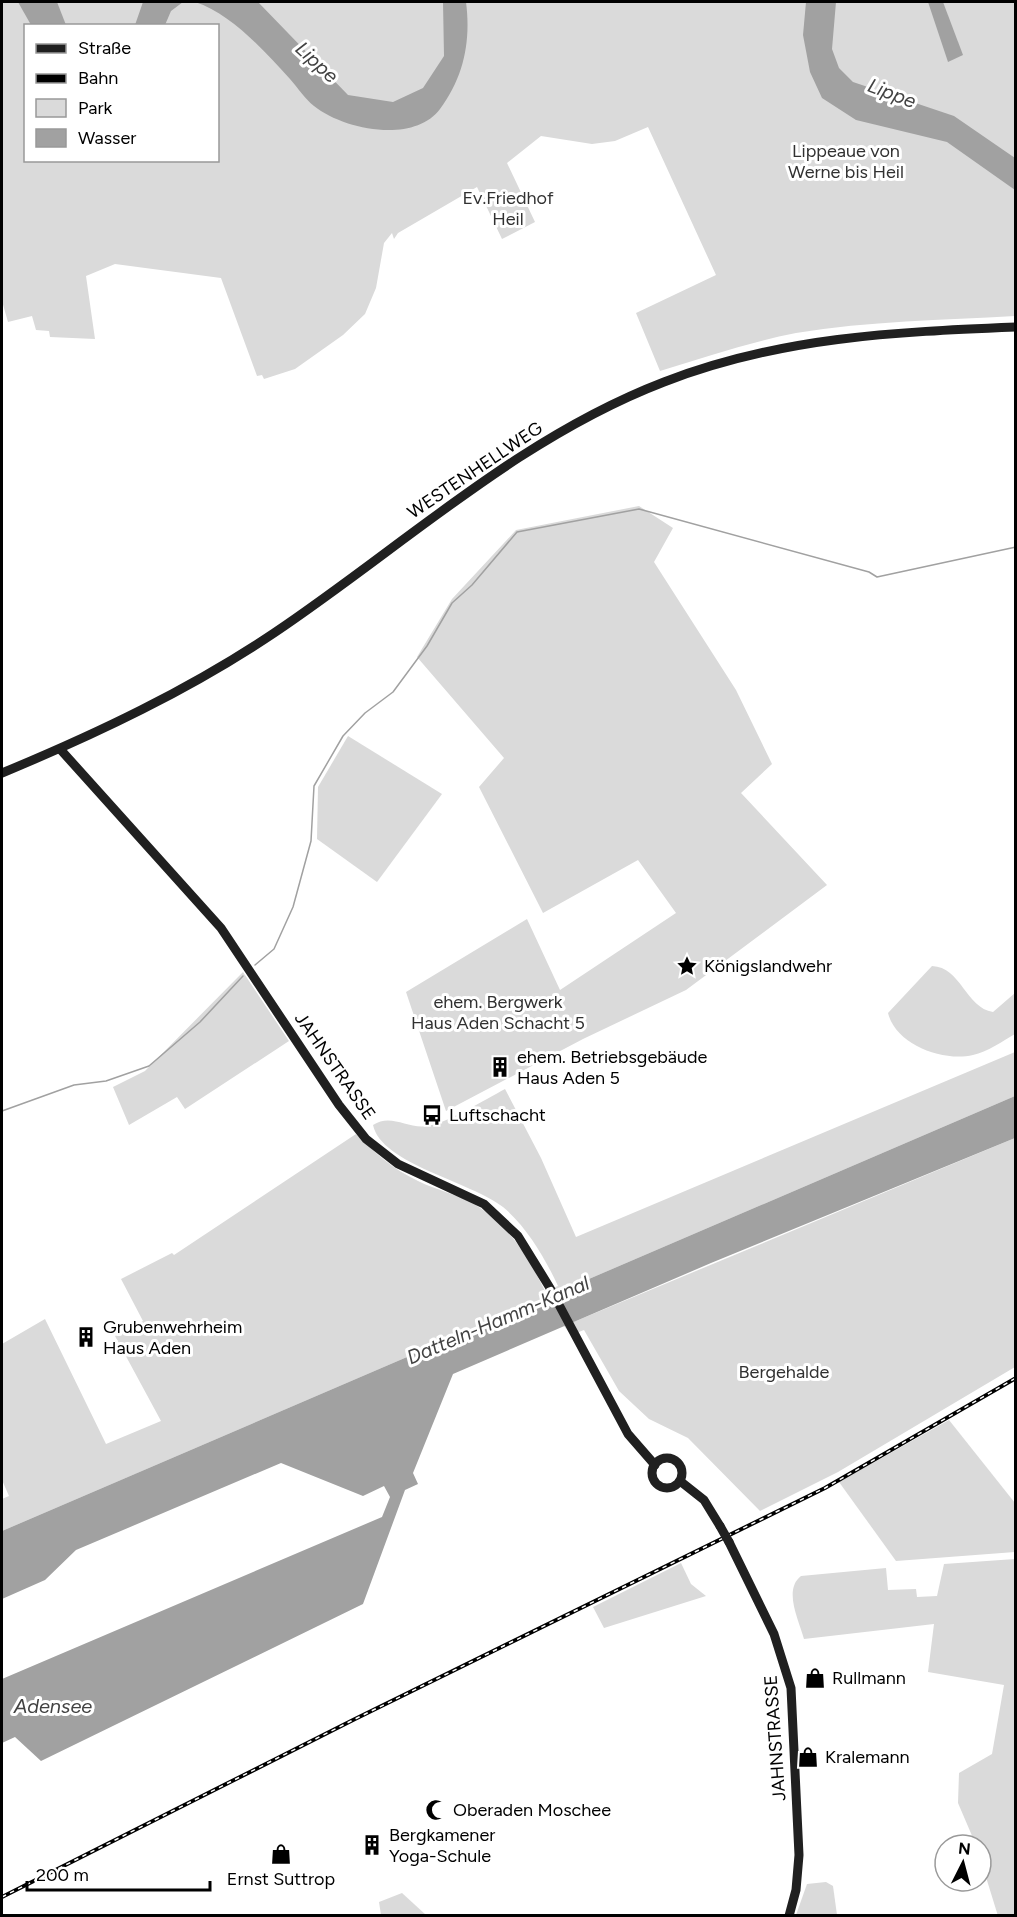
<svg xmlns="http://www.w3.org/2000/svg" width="1017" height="1917" viewBox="0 0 1017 1917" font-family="Figtree,sans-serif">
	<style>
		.green { fill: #dadada; fill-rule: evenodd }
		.water { fill: #a1a1a1 }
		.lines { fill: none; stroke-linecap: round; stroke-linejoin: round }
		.stream { stroke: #a1a1a1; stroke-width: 1.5 }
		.secondary { stroke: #202020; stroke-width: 9 }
		.rail-casing { stroke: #000; stroke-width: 4 }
		.rail { stroke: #fff; stroke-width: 1.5; stroke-dasharray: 4.5; stroke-linecap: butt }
		.secondary-bridge { stroke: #202020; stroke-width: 9 }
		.labels { text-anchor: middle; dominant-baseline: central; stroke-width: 6; stroke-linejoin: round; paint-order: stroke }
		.park-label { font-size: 18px; fill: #313131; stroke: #fff }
		.street-label { font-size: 18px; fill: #000; stroke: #fff }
		.poi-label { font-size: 18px; fill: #000; stroke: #fff; text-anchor: start }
		.water-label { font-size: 20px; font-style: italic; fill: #424242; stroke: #fff }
	</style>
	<rect width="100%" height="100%" fill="#fff"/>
	<g class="green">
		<path d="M 2,2 L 1015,2 L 1015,316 C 943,320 869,321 796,333 C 750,342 705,357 660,371 L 636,313 L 716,275 L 648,127 L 615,141 L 592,144 L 541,136 L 507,163 L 535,222 L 502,239 L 477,187 L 398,233 L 394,239 L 392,233 L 384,243 L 376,288 L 365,314 L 343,335 L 295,369 L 264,379 L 262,375 L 257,376 L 221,278 L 115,264 L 86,276 L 95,339 L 50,337 L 49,331 L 36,330 L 32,316 L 8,322 L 2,301 ZM 26,26 L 218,26 L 218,160 L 26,160 Z"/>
		<path d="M 639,506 L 673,528 L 654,562 L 736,690 L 772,764 L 741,793 L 827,885 L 686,990 L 583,1039 L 446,1111 L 406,992 L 527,919 L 560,990 L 676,913 L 638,860 L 543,913 L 479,787 L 504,758 L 417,657 L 452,599 L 516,530 Z"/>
		<path d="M 348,736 L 442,794 L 377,882 L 317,839 L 318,787 Z"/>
		<path d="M 932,966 C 961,967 966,1008 993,1012 L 1015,993 L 1015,1034 C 1003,1041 987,1052 973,1055 C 943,1062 896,1045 888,1013 Z"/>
		<path d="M 243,972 L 289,1041 L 185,1109 L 177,1097 L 129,1125 L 113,1087 L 145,1071 Z"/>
		<path d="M 1015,1052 L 1015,1096 L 2,1531 L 2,1499 L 9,1496 L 2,1480 L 2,1344 L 45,1319 L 106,1444 L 161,1421 L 115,1336 L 143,1321 L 121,1279 L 172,1253 L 174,1255 L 356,1134 C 376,1154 393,1169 418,1181 C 436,1190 457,1194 474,1204 C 508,1224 528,1256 545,1291 L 558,1286 C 545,1258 527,1227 503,1207 C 472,1182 381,1164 373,1125 C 391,1113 407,1129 427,1126 C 446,1124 486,1099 505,1089 L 541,1158 L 576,1237 Z"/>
		<path d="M 1015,1138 L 1015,1367 L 838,1472 L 760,1511 L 688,1438 L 649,1419 L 619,1391 L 584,1330 L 571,1335 L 564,1326 Z"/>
		<path d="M 949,1420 L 1015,1503 L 1015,1552 L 896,1561 L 839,1482 Z"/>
		<path d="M 1015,1559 L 1016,1915 L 998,1916 L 981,1861 L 981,1845 L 976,1845 L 958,1803 L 959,1773 L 992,1754 L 1004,1685 L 928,1672 L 934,1624 L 804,1639 C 799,1620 783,1590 801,1576 L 886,1568 L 888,1590 L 916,1589 L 917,1597 L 937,1596 L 944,1564 Z"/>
		<path d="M 681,1563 L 691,1584 L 706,1596 L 604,1628 L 593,1607 Z"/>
		<path d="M 826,1882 L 833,1886 L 837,1915 L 796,1915 L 807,1884 Z"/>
		<path d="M 402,1893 L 426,1915 L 381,1915 L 379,1902 Z"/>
	</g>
	<g class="water">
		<path d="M 18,2 L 57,2 L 66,25 L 31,25 Z"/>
		<path d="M 143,2 L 183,2 L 171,11 L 165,25 L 135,25 Z"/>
		<path d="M 195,2 L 258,2 L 348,95 L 393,102 L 423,88 L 444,56 L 443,2 L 466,2 C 471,41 464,77 440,109 C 414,144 344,130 314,106 C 305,99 298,88 290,79 C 264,51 232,14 195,2 Z"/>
		<path d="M 806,2 L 836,2 L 832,49 L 839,68 L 853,82 L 954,116 L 1015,158 L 1015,190 L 947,142 L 856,120 L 822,98 L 810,72 L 803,35 Z"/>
		<path d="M 928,2 L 943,2 L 963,55 L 948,62 Z"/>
		<path d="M 1015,1096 L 1015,1138 L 711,1263 L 453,1374 L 413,1473 L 418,1484 L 405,1490 L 363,1604 L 41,1761 L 15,1737 L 2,1743 L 2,1679 L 382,1517 L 390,1497 L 384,1486 L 363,1496 L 281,1463 L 76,1550 L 45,1580 L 2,1599 L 2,1531 Z"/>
	</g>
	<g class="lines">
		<g class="stream">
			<path d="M 255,965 L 274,949 L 293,907 L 311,841 L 314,786 L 343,736 L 365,713 L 393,692 L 427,646 L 452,603 L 472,585 L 517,532 L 639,509 L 869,572 L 877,577 L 1016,547"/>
			<path d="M 2,1111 L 74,1085 L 106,1081 L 149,1066 L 200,1022 L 243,976"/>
		</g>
		<g class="secondary">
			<path d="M 60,749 L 221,928 L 339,1105 L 366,1139 L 398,1164 L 484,1204 L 518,1236 L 550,1288 L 628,1434 L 655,1465"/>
			<path d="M 2,773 C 96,734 189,690 274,633 C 402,547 518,438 664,382 C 780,337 894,332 1016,327"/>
			<circle cx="667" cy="1473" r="15"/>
			<path d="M 680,1481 L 704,1500 L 720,1526"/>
			<path d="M 729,1542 L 774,1634 L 791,1688 L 799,1855 L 796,1890 L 789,1916"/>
		</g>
		<g class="rail-casing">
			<path id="rail" d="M 2,1897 L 355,1719 L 825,1488 L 1016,1378"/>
		</g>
		<use href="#rail" class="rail"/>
		<path class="secondary-bridge" d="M 720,1526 L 729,1542"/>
	</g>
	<defs>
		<g id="sight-bare" transform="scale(1.62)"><path d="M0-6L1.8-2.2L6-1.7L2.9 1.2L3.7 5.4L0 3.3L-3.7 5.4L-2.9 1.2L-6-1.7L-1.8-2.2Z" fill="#000" stroke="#fff" stroke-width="2.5" paint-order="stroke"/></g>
		<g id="building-bare" transform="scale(1.62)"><path d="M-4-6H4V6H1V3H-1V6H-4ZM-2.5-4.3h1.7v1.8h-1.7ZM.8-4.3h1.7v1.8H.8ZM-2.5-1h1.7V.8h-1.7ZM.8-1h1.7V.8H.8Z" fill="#000" stroke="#fff" stroke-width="2.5" paint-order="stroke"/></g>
		<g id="bus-bare" transform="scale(1.62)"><path d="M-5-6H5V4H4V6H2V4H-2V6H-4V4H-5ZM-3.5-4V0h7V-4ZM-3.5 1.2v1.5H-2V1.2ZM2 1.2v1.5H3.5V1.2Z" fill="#000" stroke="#fff" stroke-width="2.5" paint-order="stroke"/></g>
		<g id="shop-bare" transform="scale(1.62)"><path d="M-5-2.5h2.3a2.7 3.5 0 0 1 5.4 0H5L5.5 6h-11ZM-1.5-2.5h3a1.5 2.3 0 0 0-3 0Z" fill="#000" stroke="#fff" stroke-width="2.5" paint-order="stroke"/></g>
		<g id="mosque-bare" transform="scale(1.62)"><path d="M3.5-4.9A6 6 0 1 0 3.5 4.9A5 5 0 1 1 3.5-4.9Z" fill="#000" stroke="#fff" stroke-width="2.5" paint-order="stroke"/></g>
	</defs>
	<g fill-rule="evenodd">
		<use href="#sight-bare" x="687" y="966"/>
		<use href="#building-bare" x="500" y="1067"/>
		<use href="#bus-bare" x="432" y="1115"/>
		<use href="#building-bare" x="86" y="1337"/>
		<use href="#shop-bare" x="815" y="1678"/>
		<use href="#shop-bare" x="808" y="1757"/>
		<use href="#mosque-bare" x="436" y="1810"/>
		<use href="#building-bare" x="372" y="1845"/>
		<use href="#shop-bare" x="281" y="1854"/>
	</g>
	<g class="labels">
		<g class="park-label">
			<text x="846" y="151">Lippeaue von<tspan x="846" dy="21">Werne bis Heil</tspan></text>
			<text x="508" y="198">Ev.Friedhof<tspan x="508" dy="21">Heil</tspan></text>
			<text x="498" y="1002">ehem. Bergwerk<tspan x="498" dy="21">Haus Aden Schacht 5</tspan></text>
			<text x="784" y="1372">Bergehalde</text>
		</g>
		<g class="street-label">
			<text transform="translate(475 470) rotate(-34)">WESTENHELLWEG</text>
			<text transform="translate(335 1066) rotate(55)">JAHNSTRASSE</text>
			<text transform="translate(775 1738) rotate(-94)">JAHNSTRASSE</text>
		</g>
		<g class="poi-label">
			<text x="704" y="966">Königslandwehr</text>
			<text x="517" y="1057">ehem. Betriebsgebäude<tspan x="517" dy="21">Haus Aden 5</tspan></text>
			<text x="449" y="1115">Luftschacht</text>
			<text x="103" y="1327">Grubenwehrheim<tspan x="103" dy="21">Haus Aden</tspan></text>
			<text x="832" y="1678">Rullmann</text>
			<text x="825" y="1757">Kralemann</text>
			<text x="453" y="1810">Oberaden Moschee</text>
			<text x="389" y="1835">Bergkamener<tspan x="389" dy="21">Yoga-Schule</tspan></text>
			<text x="281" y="1879" text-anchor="middle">Ernst Suttrop</text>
		</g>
		<g class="water-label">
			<text transform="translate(317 62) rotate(43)">Lippe</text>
			<text transform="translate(892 93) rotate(21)">Lippe</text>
			<text transform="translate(498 1320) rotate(-23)">Datteln-Hamm-Kanal</text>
			<text x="53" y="1706">Adensee</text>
		</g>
	</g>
	<rect width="1017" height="1917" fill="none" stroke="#000000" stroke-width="6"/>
	<rect x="24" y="24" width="195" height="138" fill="#ffffff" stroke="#999999" stroke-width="1.5"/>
	<rect x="36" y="44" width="30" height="9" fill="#202020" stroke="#999999" stroke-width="1.5"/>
	<text x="78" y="54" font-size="18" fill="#000000">Straße</text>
	<rect x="36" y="74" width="30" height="9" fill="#000000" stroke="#999999" stroke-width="1.5"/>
	<text x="78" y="84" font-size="18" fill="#000000">Bahn</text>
	<rect x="36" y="99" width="30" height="18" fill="#dadada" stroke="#999999" stroke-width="1.5"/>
	<text x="78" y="114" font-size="18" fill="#000000">Park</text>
	<rect x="36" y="129" width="30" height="18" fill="#a1a1a1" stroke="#999999" stroke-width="1.5"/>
	<text x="78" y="144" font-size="18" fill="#000000">Wasser</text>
	<g transform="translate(963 1863) rotate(6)"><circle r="28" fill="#ffffff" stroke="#999999" stroke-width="1.5"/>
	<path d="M0-4.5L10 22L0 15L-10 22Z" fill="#000000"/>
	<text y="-9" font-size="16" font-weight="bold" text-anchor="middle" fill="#000000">N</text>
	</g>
	<path d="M27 1881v9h183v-9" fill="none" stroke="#000000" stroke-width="3"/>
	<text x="36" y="1881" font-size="18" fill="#000000" stroke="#ffffff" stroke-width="4.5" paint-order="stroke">200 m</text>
</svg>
